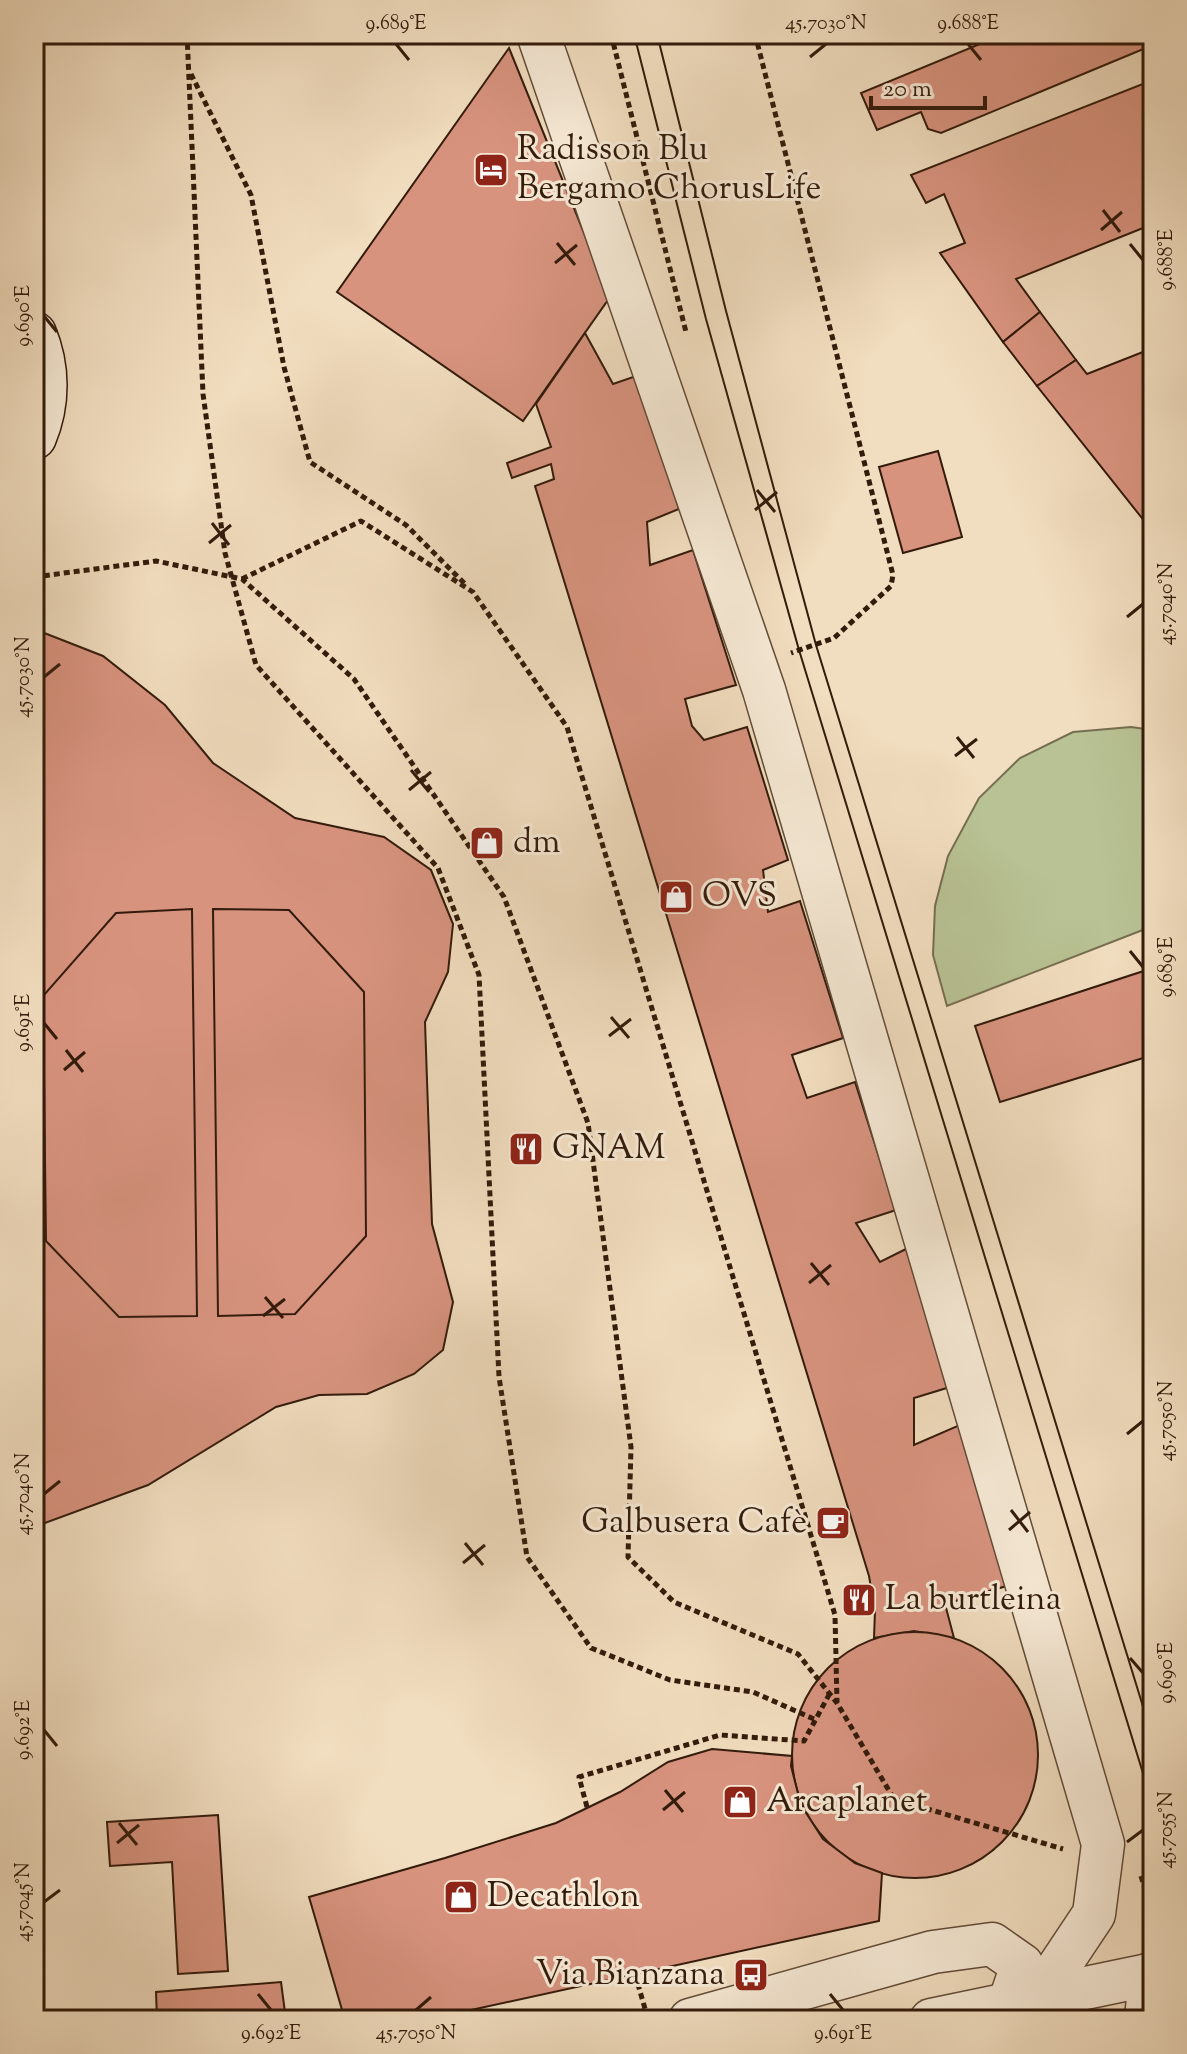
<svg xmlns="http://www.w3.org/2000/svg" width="1187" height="2054" viewBox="0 0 1187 2054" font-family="'Sorts Mill Goudy',serif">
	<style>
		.green { fill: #b8c294; stroke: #766e50; stroke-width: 2 }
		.building { fill: #d8937f; stroke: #331b0b; stroke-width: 2 }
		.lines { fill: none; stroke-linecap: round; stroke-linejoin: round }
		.street-casing { stroke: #624c38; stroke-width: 45 }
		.secondary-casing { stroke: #331b0b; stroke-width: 47 }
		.path { stroke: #331b0b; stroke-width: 5; stroke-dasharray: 6 4; stroke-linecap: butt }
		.street { stroke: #f6e9d5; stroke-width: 42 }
		.secondary { stroke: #f6e9d5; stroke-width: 44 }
		.tram { stroke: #331b0b; stroke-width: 2 }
		.ticks { fill: none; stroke: #331b0b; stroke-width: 3 }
		.labels { text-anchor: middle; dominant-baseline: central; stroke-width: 6; stroke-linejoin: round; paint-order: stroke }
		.poi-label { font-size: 34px; fill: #331b0b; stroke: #f6e9d5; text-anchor: start }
		.neatline { fill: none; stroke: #331b0b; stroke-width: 3 }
		.ticks-label { font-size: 20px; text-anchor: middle; fill: #331b0b }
	</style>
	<rect width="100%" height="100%" fill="#f1ddbf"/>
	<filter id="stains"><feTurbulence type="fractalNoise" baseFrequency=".0025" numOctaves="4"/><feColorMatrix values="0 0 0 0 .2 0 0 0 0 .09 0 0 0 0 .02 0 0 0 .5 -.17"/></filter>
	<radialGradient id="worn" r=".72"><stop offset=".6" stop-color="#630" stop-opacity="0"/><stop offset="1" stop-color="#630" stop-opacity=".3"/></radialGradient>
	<path class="green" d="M 1131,727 L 1153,730 L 1153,926 L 947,1006 L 933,955 L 935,906 L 948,856 L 979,798 L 1020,758 L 1073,732 Z"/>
	<g class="building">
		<path d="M 1004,34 L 1153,34 L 1153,45 L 941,133 L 928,129 L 921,112 L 877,130 L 861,93 Z"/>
		<path d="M 509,48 L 610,297 L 523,421 L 337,292 Z"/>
		<path d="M 1153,80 L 1153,224 L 1016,279 L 1040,312 L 1003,342 L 940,253 L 965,243 L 944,194 L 926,203 L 911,175 Z"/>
		<path d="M 1040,312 L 1076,360 L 1037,386 L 1003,342 Z"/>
		<path d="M 585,333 L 613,384 L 639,375 L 679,509 L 647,522 L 650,565 L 693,550 L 736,685 L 685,699 L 692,726 L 704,740 L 747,727 L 788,860 L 763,870 L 768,912 L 800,901 L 843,1038 L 792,1055 L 807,1098 L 855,1082 L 896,1210 L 856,1223 L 880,1262 L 906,1249 L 950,1387 L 914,1398 L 914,1445 L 962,1424 L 1010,1585 L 945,1604 L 954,1638 L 914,1631 L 874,1638 L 875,1611 L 869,1576 L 535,486 L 554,479 L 551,464 L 512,478 L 507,463 L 551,447 L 536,404 Z"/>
		<path d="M 1153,348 L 1153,532 L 1037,386 L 1076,360 L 1087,374 Z"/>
		<path d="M 938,451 L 962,537 L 903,553 L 879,467 Z"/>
		<path d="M 34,629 L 103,656 L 165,705 L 213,763 L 295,818 L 384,837 L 431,870 L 453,924 L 448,972 L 425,1022 L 432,1224 L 453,1302 L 443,1350 L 414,1374 L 367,1394 L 319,1395 L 276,1407 L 148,1485 L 34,1527 Z"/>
		<path d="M 192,909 L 197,1316 L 119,1317 L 46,1241 L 43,996 L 116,913 Z"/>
		<path d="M 213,909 L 289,910 L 364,992 L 366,1236 L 295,1314 L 218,1316 Z"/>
		<path d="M 1153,968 L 1153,1055 L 1000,1102 L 975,1026 Z"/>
		<circle cx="915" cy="1755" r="123"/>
		<path d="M 712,1749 L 792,1756 L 791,1766 L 801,1805 L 823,1839 L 855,1863 L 882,1873 L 879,1921 L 425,2020 L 345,2020 L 309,1897 L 445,1858 L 556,1823 L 620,1792 L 668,1762 Z"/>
		<path d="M 218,1815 L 228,1971 L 178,1974 L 172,1862 L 110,1866 L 107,1822 Z"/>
		<path d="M 281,1982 L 286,2020 L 157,2020 L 156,1992 Z"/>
	</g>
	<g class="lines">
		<g class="street-casing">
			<g id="street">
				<path d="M 538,34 L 764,690 L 1103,1844 L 1094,1914 L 1050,1980 L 1009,2004"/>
				<path d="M 690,2020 L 933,1952 L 992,1944 L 1022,1965 L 1009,2004"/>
				<path d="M 931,2020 L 1153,1974"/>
				<path d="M 1146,2020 L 1150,1974"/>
			</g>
		</g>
		<g class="secondary-casing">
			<path id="secondary" d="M 34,334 C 48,367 48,404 34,437"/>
		</g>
		<g class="path">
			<path d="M 187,34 L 203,394 L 225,553 L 256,665 L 438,868 L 479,975 L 499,1377 L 527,1557 L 591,1648 L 670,1680 L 753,1692 L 816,1720"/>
			<path d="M 611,34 L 686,332"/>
			<path d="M 755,34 L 893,575 L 891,586 L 834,638 L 791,653"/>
			<path d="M 191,74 L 251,195 L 284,367 L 310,462 L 406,525 L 467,586"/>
			<path d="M 34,577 L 156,561 L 242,579 L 354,679 L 504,897 L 588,1123 L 631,1447 L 628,1557 L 674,1602 L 798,1654 L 837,1703 L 894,1799 L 1063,1849"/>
			<path d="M 242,579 L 361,521 L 473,592 L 567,727 L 835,1615 L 837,1702"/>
			<path d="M 587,1807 L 579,1777 L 720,1735 L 804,1741 L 830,1693"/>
			<path d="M 1141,1876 L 1153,1915"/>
			<path d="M 635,1974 L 648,2019"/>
		</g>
		<use href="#street" class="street"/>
		<use href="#secondary" class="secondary"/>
		<g class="tram">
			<path d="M 634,34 L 706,319 L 799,650 L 1153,1806"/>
			<path d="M 657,34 L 726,311 L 816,645 L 1153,1739"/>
		</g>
	</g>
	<path class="ticks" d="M 396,44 L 409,60M 968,44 L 981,60M 810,57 L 826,44M 1103,210 L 1120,232M 1101,230 L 1122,212M 557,243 L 575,265M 1130,244 L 1143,260M 555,263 L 577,245M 44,316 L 57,332M 757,490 L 775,512M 755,510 L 777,492M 212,523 L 229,545M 209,543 L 231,525M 1127,617 L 1143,604M 44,677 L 60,664M 957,737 L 974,758M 955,756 L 977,739M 411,770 L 429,792M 409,790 L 431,772M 1130,951 L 1143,967M 611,1017 L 629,1038M 44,1023 L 57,1039M 609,1036 L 631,1019M 66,1050 L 83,1072M 64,1070 L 85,1052M 811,1263 L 829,1285M 809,1283 L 831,1265M 265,1297 L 283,1318M 263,1316 L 285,1299M 1127,1434 L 1143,1421M 44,1494 L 60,1481M 1011,1510 L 1028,1532M 1009,1530 L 1030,1512M 465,1543 L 483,1565M 463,1563 L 485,1545M 1130,1658 L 1143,1673M 44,1730 L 57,1746M 665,1790 L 683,1812M 663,1810 L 685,1792M 119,1823 L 137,1845M 1127,1842 L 1143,1830M 117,1843 L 139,1825M 44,1902 L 60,1890M 258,1994 L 271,2010M 830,1994 L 843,2010M 416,2010 L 431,1997"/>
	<defs>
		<g id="hotel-square" transform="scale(1.8)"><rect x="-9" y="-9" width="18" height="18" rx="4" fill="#8f2418" stroke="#f6e9d5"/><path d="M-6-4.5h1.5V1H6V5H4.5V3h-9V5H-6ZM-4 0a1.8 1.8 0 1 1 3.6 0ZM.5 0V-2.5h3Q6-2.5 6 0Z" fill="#fff"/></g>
		<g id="shop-square" transform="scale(1.8)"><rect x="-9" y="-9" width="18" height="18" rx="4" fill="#8f2418" stroke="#f6e9d5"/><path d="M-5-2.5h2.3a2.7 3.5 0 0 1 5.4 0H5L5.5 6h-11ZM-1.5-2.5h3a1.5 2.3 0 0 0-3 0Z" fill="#fff"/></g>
		<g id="restaurant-square" transform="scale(1.8)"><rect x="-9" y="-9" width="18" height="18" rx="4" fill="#8f2418" stroke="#f6e9d5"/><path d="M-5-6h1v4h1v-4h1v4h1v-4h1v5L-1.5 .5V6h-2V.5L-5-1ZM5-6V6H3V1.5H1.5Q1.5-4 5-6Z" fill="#fff"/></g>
		<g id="cafe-square" transform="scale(1.8)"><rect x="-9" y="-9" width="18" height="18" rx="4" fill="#8f2418" stroke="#f6e9d5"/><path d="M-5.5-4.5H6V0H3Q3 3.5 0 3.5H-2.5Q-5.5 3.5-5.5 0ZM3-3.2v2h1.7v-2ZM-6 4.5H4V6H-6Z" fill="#fff"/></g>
		<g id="bus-square" transform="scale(1.8)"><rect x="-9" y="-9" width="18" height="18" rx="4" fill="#8f2418" stroke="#f6e9d5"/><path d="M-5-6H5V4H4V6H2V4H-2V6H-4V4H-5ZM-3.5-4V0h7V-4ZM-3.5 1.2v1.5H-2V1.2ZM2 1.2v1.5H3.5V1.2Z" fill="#fff"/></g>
	</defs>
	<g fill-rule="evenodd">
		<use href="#hotel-square" x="491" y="170"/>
		<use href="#shop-square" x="487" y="843"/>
		<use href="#shop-square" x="676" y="897"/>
		<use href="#restaurant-square" x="526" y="1149"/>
		<use href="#cafe-square" x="833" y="1523"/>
		<use href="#restaurant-square" x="859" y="1600"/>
		<use href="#shop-square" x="740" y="1802"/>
		<use href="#shop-square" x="461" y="1897"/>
		<use href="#bus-square" x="751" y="1975"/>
	</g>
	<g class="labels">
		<g class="poi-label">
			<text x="517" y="150">Radisson Blu<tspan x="517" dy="39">Bergamo ChorusLife</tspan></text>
			<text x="513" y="843">dm</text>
			<text x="702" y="897">OVS</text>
			<text x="552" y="1149">GNAM</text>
			<text x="807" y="1523" text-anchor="end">Galbusera Cafè</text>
			<text x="885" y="1600">La burtleina</text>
			<text x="766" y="1802">Arcaplanet</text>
			<text x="487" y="1897">Decathlon</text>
			<text x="725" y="1975" text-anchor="end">Via Bianzana</text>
		</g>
	</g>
	<rect width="1187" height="2054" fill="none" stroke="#f1ddbf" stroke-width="88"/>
	<path d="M871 96v12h114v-12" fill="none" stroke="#331b0b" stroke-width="4"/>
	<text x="883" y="96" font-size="24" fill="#331b0b" stroke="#f6e9d5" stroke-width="6" paint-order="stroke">20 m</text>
	<rect x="44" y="44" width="1099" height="1966" class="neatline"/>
	<g class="ticks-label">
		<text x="396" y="29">9.689°E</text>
		<text x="826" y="29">45.7030°N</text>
		<text x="968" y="29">9.688°E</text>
		<text transform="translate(1165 260) rotate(-90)" y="7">9.688°E</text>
		<text transform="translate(22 316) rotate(-90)" y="7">9.690°E</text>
		<text transform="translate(1165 604) rotate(-90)" y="7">45.7040°N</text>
		<text transform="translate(22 677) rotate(-90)" y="7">45.7030°N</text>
		<text transform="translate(1165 967) rotate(-90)" y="7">9.689°E</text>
		<text transform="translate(22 1023) rotate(-90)" y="7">9.691°E</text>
		<text transform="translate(1165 1421) rotate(-90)" y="7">45.7050°N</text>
		<text transform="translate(22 1494) rotate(-90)" y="7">45.7040°N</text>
		<text transform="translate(1165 1673) rotate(-90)" y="7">9.690°E</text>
		<text transform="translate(22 1730) rotate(-90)" y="7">9.692°E</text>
		<text transform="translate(1165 1830) rotate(-90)" y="7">45.7055°N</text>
		<text transform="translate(22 1902) rotate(-90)" y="7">45.7045°N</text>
		<text x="271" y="2039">9.692°E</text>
		<text x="416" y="2039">45.7050°N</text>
		<text x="843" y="2039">9.691°E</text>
	</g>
	<rect width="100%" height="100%" filter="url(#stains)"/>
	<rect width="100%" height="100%" fill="url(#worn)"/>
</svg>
